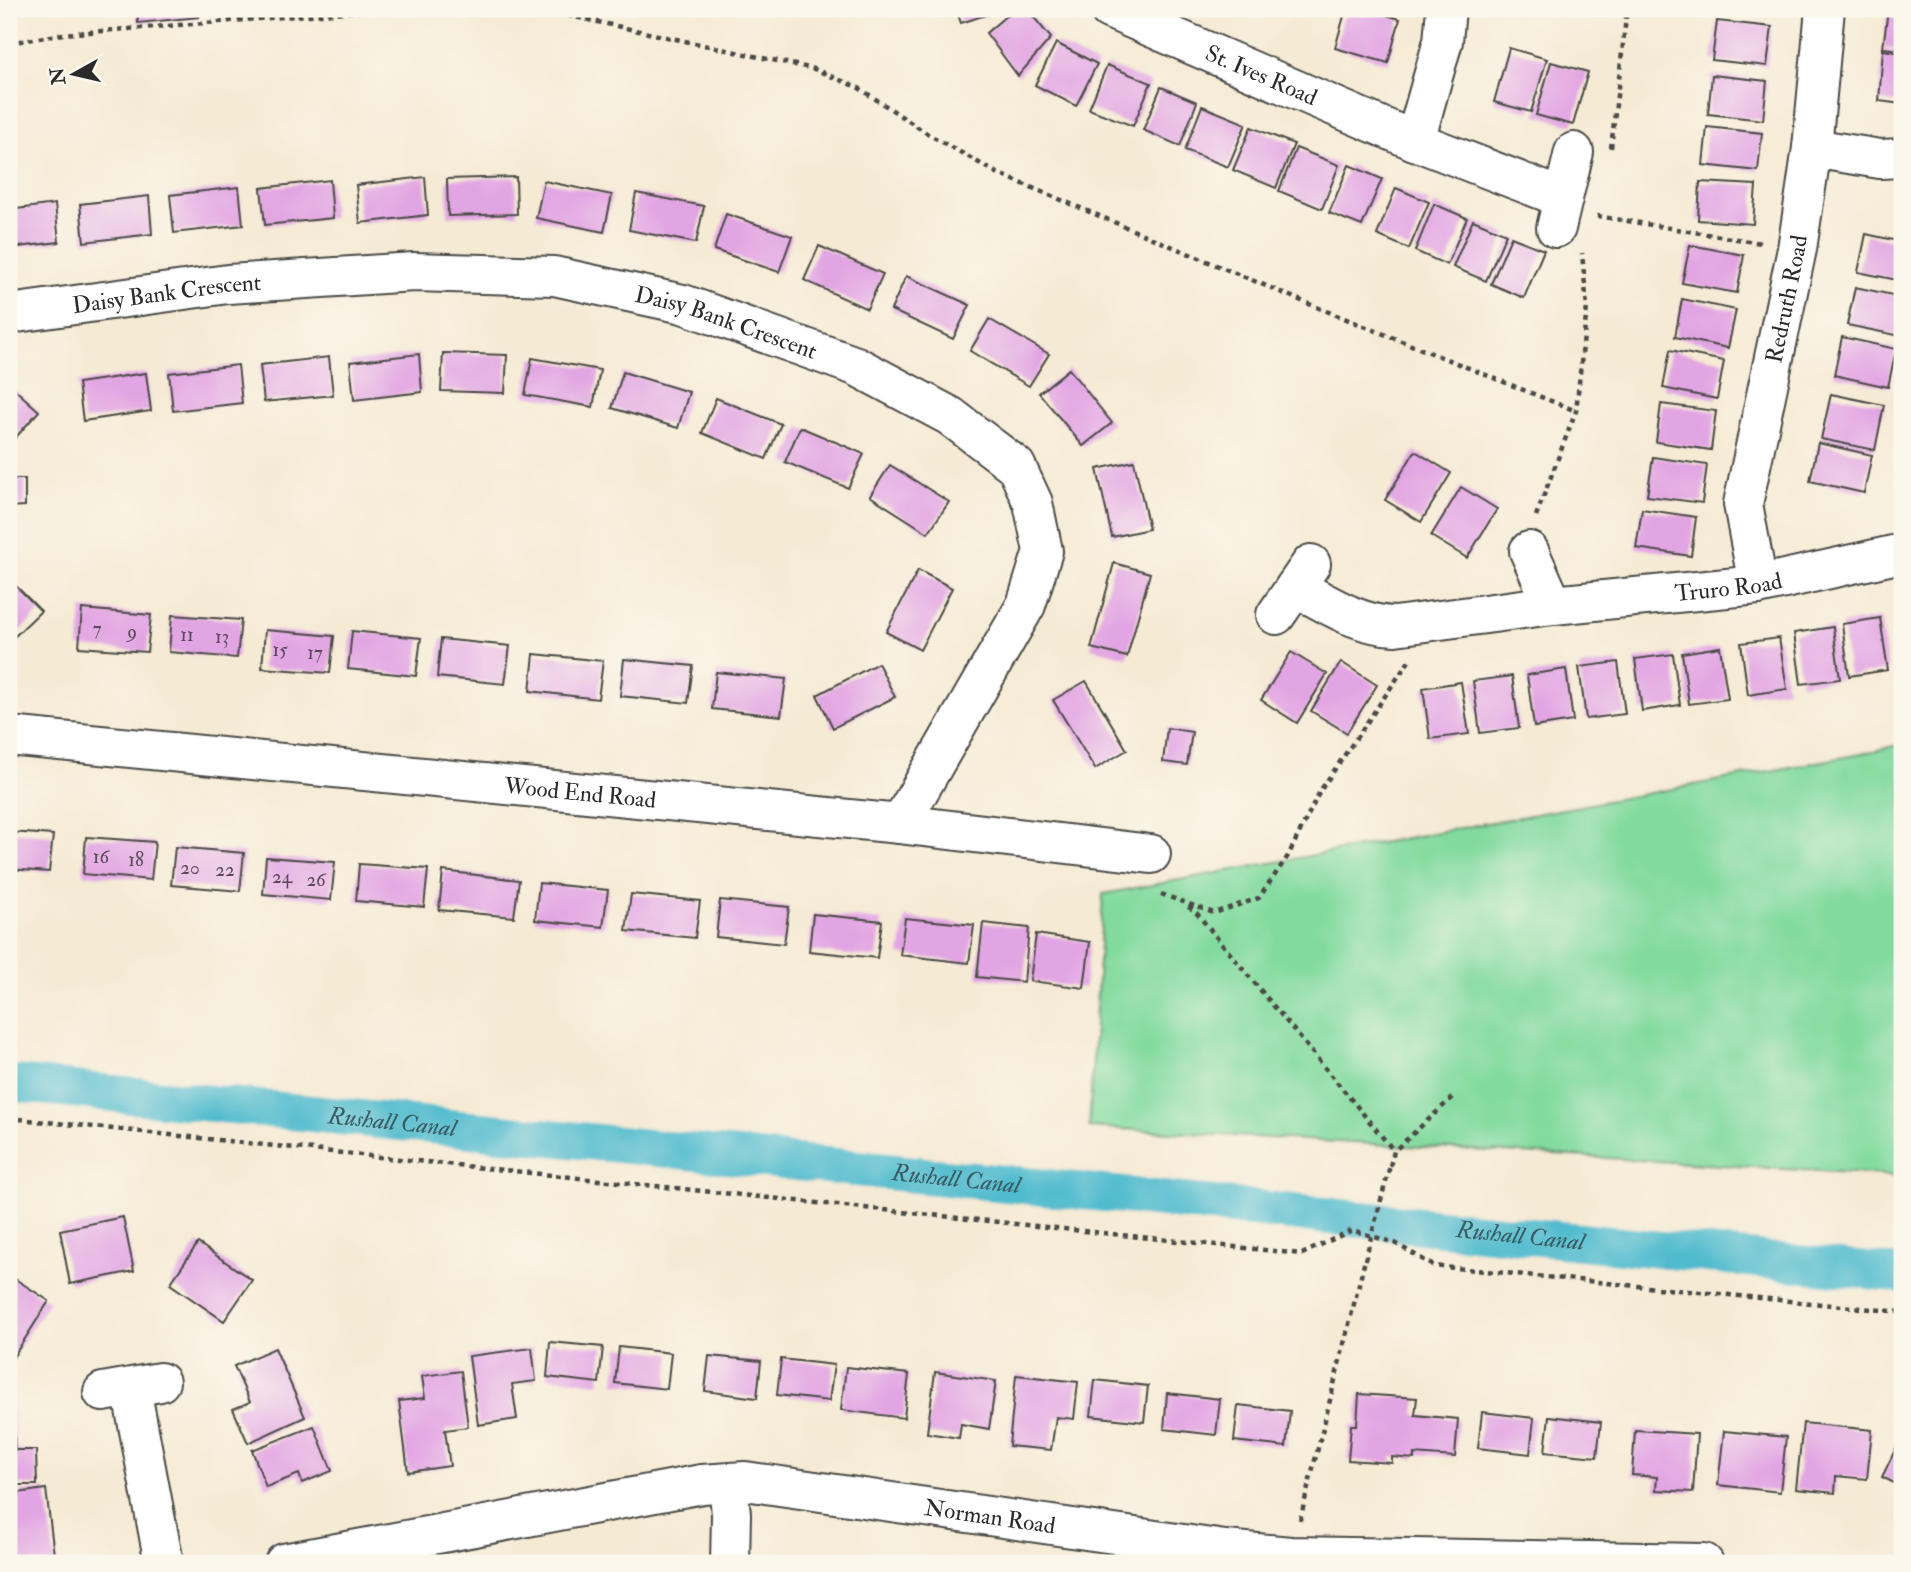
<svg xmlns="http://www.w3.org/2000/svg" width="1911" height="1572" viewBox="0 0 1911 1572" font-family="'IM FELL Double Pica',serif">
	<style>
		.green { fill: #82da9f; stroke: #568265; stroke-width: 2 }
		.lines { fill: none; stroke-linecap: round; stroke-linejoin: round }
		.canal { stroke: #51bbce; stroke-width: 37 }
		.building { fill: #e2a5e3 }
		.minor-casing { stroke: #494844; stroke-width: 42 }
		.path { stroke: #494844; stroke-width: 4.5; stroke-dasharray: 5 5; stroke-linecap: butt }
		.minor { stroke: #fff; stroke-width: 38 }
		.path-bridge { stroke: #494844; stroke-width: 4.5; stroke-dasharray: 5 5; stroke-linecap: butt }
		.labels { text-anchor: middle; dominant-baseline: central; stroke-width: 5; stroke-linejoin: round; paint-order: stroke }
		.number-label { font-size: 19px; fill: #594a59 }
		.street-label { font-size: 23px; fill: #2b2b2b; stroke: #fbf7ec }
		.water-label { font-size: 24px; font-style: italic; fill: #385d64; stroke: #fbf7ec }
	</style>
	<rect width="100%" height="100%" fill="#fbf7ec"/>
	<filter id="ink" filterUnits="userSpaceOnUse"><feTurbulence type="fractalNoise" baseFrequency=".0143" numOctaves="2"/><feDisplacementMap in="SourceGraphic" scale="14" xChannelSelector="R" yChannelSelector="G"/><feConvolveMatrix kernelMatrix="1 2 1 2 8 2 1 2 1" color-interpolation-filters="sRGB"/></filter>
	<filter id="wash" filterUnits="userSpaceOnUse"><feTurbulence type="fractalNoise" baseFrequency=".00686" numOctaves="4" result="noise"/><feDisplacementMap in="SourceGraphic" scale="28" xChannelSelector="R" yChannelSelector="G"/><feGaussianBlur stdDeviation="1.57" result="paint"/><feColorMatrix in="noise" values="0 0 0 0 0 0 0 0 0 0 0 0 0 0 0 0 0 1.4 0 .05"/><feComposite in="paint" operator="in"/></filter>
	<g filter="url(#wash)">
		<rect width="100%" height="100%" fill="#f5ead4"/>
		<path class="green" d="M 1902,744 L 1902,1176 L 1089,1127 L 1103,894 L 1861,754 Z"/>
		<g class="lines">
			<path class="canal" id="s1" d="M 9,1083 L 1902,1274"/>
		</g>
		<g id="blocks">
			<g class="building">
				<path d="M 137,9 L 198,9 L 199,17 L 138,23 Z"/>
				<path d="M 956,9 L 1004,9 L 961,23 Z"/>
				<path d="M 1014,9 L 1027,9 L 1051,38 L 1018,76 L 986,33 Z"/>
				<path d="M 1346,9 L 1365,9 L 1400,19 L 1388,63 L 1335,48 Z"/>
				<path d="M 1888,9 L 1902,11 L 1902,50 L 1883,48 Z"/>
				<path d="M 1717,21 L 1772,27 L 1767,66 L 1712,60 Z"/>
				<path d="M 1056,43 L 1097,64 L 1076,106 L 1035,85 Z"/>
				<path d="M 1509,48 L 1547,59 L 1531,112 L 1494,102 Z"/>
				<path d="M 1883,50 L 1902,53 L 1902,104 L 1879,101 Z"/>
				<path d="M 1551,62 L 1588,72 L 1573,125 L 1536,115 Z"/>
				<path d="M 1107,65 L 1151,83 L 1133,126 L 1089,109 Z"/>
				<path d="M 1712,75 L 1767,81 L 1763,120 L 1708,114 Z"/>
				<path d="M 1161,87 L 1197,102 L 1180,146 L 1143,130 Z"/>
				<path d="M 1202,106 L 1246,124 L 1228,167 L 1185,150 Z"/>
				<path d="M 1251,127 L 1294,144 L 1276,188 L 1233,170 Z"/>
				<path d="M 1707,127 L 1762,133 L 1758,171 L 1703,165 Z"/>
				<path d="M 1296,148 L 1339,165 L 1322,209 L 1279,191 Z"/>
				<path d="M 1349,165 L 1382,179 L 1362,226 L 1329,213 Z"/>
				<path d="M 425,177 L 428,215 L 360,223 L 356,185 Z"/>
				<path d="M 516,177 L 517,214 L 448,216 L 447,179 Z"/>
				<path d="M 330,180 L 333,218 L 265,225 L 261,188 Z"/>
				<path d="M 544,181 L 612,195 L 604,232 L 536,218 Z"/>
				<path d="M 1700,182 L 1756,185 L 1753,224 L 1698,220 Z"/>
				<path d="M 239,187 L 243,225 L 174,233 L 170,195 Z"/>
				<path d="M 1396,188 L 1429,202 L 1409,249 L 1377,235 Z"/>
				<path d="M 636,193 L 704,206 L 696,243 L 629,230 Z"/>
				<path d="M 149,196 L 152,234 L 84,242 L 80,204 Z"/>
				<path d="M 55,204 L 59,242 L 9,248 L 9,210 Z"/>
				<path d="M 1434,204 L 1467,218 L 1447,265 L 1415,251 Z"/>
				<path d="M 726,214 L 792,236 L 779,272 L 714,250 Z"/>
				<path d="M 1473,220 L 1506,234 L 1486,281 L 1453,267 Z"/>
				<path d="M 1866,234 L 1902,242 L 1902,281 L 1858,272 Z"/>
				<path d="M 1511,237 L 1544,250 L 1524,298 L 1491,284 Z"/>
				<path d="M 1690,245 L 1744,255 L 1737,293 L 1682,283 Z"/>
				<path d="M 819,246 L 883,274 L 867,309 L 804,280 Z"/>
				<path d="M 906,276 L 970,305 L 953,339 L 891,310 Z"/>
				<path d="M 1855,287 L 1902,297 L 1901,336 L 1847,325 Z"/>
				<path d="M 1682,299 L 1736,310 L 1728,348 L 1675,337 Z"/>
				<path d="M 989,319 L 1049,354 L 1029,386 L 970,351 Z"/>
				<path d="M 1842,337 L 1896,349 L 1888,387 L 1834,375 Z"/>
				<path d="M 1670,350 L 1724,361 L 1717,399 L 1663,388 Z"/>
				<path d="M 443,353 L 507,355 L 505,393 L 441,391 Z"/>
				<path d="M 419,354 L 422,392 L 354,400 L 350,362 Z"/>
				<path d="M 329,357 L 333,395 L 264,402 L 260,365 Z"/>
				<path d="M 532,358 L 600,370 L 593,407 L 525,395 Z"/>
				<path d="M 238,365 L 242,403 L 173,411 L 169,373 Z"/>
				<path d="M 1069,369 L 1112,423 L 1083,446 L 1039,393 Z"/>
				<path d="M 623,372 L 689,392 L 678,428 L 612,408 Z"/>
				<path d="M 146,373 L 151,411 L 83,421 L 78,383 Z"/>
				<path d="M 11,386 L 39,411 L 9,445 L 9,388 Z"/>
				<path d="M 1831,394 L 1884,405 L 1875,450 L 1821,439 Z"/>
				<path d="M 716,398 L 781,424 L 766,459 L 702,433 Z"/>
				<path d="M 1661,404 L 1716,411 L 1711,450 L 1656,442 Z"/>
				<path d="M 800,427 L 864,454 L 848,488 L 785,462 Z"/>
				<path d="M 1818,443 L 1872,455 L 1864,493 L 1810,481 Z"/>
				<path d="M 1415,451 L 1451,473 L 1421,522 L 1385,500 Z"/>
				<path d="M 1653,457 L 1707,465 L 1702,503 L 1647,496 Z"/>
				<path d="M 1134,461 L 1149,529 L 1112,537 L 1097,469 Z"/>
				<path d="M 890,465 L 949,502 L 928,533 L 870,496 Z"/>
				<path d="M 9,479 L 25,479 L 25,506 L 9,507 Z"/>
				<path d="M 1461,487 L 1497,509 L 1467,558 L 1431,536 Z"/>
				<path d="M 1642,509 L 1696,517 L 1691,556 L 1636,548 Z"/>
				<path d="M 1114,563 L 1150,573 L 1127,657 L 1091,648 Z"/>
				<path d="M 918,570 L 952,588 L 920,650 L 886,632 Z"/>
				<path d="M 9,579 L 41,611 L 14,637 L 9,632 Z"/>
				<path d="M 82,609 L 151,615 L 147,652 L 79,647 Z"/>
				<path d="M 172,615 L 241,620 L 237,658 L 169,652 Z"/>
				<path d="M 1880,618 L 1888,670 L 1849,676 L 1842,624 Z"/>
				<path d="M 1833,627 L 1840,679 L 1801,684 L 1794,633 Z"/>
				<path d="M 265,630 L 334,636 L 330,673 L 262,668 Z"/>
				<path d="M 352,631 L 421,638 L 416,676 L 348,669 Z"/>
				<path d="M 1779,638 L 1787,689 L 1748,695 L 1741,643 Z"/>
				<path d="M 441,639 L 510,646 L 505,684 L 437,677 Z"/>
				<path d="M 1720,647 L 1728,699 L 1689,704 L 1682,653 Z"/>
				<path d="M 1291,652 L 1327,674 L 1297,723 L 1261,700 Z"/>
				<path d="M 534,654 L 603,661 L 598,699 L 530,691 Z"/>
				<path d="M 1673,654 L 1680,705 L 1642,711 L 1635,659 Z"/>
				<path d="M 624,659 L 693,666 L 688,703 L 620,696 Z"/>
				<path d="M 1341,662 L 1377,685 L 1347,733 L 1311,711 Z"/>
				<path d="M 1618,662 L 1625,714 L 1586,719 L 1579,667 Z"/>
				<path d="M 878,663 L 895,697 L 833,728 L 817,695 Z"/>
				<path d="M 1566,669 L 1573,721 L 1534,727 L 1527,675 Z"/>
				<path d="M 716,672 L 786,679 L 781,716 L 712,709 Z"/>
				<path d="M 1512,676 L 1519,728 L 1480,733 L 1473,681 Z"/>
				<path d="M 1086,681 L 1127,750 L 1095,769 L 1053,700 Z"/>
				<path d="M 1461,682 L 1469,734 L 1430,739 L 1423,688 Z"/>
				<path d="M 1167,728 L 1192,732 L 1187,765 L 1163,762 Z"/>
				<path d="M 9,832 L 53,835 L 49,872 L 9,869 Z"/>
				<path d="M 86,837 L 155,842 L 151,880 L 83,874 Z"/>
				<path d="M 175,847 L 244,853 L 240,891 L 171,885 Z"/>
				<path d="M 266,857 L 335,862 L 331,900 L 263,894 Z"/>
				<path d="M 359,864 L 428,869 L 424,907 L 356,901 Z"/>
				<path d="M 443,871 L 519,880 L 514,917 L 439,910 Z"/>
				<path d="M 539,883 L 608,890 L 603,927 L 535,920 Z"/>
				<path d="M 631,894 L 700,901 L 695,938 L 626,931 Z"/>
				<path d="M 720,900 L 789,907 L 784,944 L 716,937 Z"/>
				<path d="M 813,914 L 882,921 L 877,958 L 809,951 Z"/>
				<path d="M 905,918 L 974,925 L 969,963 L 900,955 Z"/>
				<path d="M 983,923 L 1029,928 L 1024,982 L 977,977 Z"/>
				<path d="M 1036,934 L 1090,942 L 1084,988 L 1030,981 Z"/>
				<path d="M 123,1217 L 134,1271 L 70,1284 L 60,1230 Z"/>
				<path d="M 198,1243 L 252,1280 L 224,1321 L 170,1284 Z"/>
				<path d="M 9,1275 L 49,1301 L 12,1359 L 9,1357 Z"/>
				<path d="M 550,1342 L 603,1347 L 599,1383 L 547,1377 Z"/>
				<path d="M 619,1347 L 671,1353 L 667,1389 L 615,1383 Z"/>
				<path d="M 275,1348 L 305,1417 L 248,1443 L 233,1409 L 250,1402 L 234,1366 Z"/>
				<path d="M 532,1348 L 536,1381 L 512,1384 L 517,1419 L 478,1425 L 469,1356 Z"/>
				<path d="M 709,1356 L 761,1361 L 757,1398 L 705,1391 Z"/>
				<path d="M 781,1359 L 834,1365 L 829,1401 L 777,1395 Z"/>
				<path d="M 846,1367 L 909,1374 L 904,1418 L 841,1410 Z"/>
				<path d="M 461,1371 L 468,1427 L 445,1430 L 450,1466 L 408,1472 L 399,1401 L 425,1398 L 422,1376 Z"/>
				<path d="M 935,1372 L 996,1381 L 989,1429 L 961,1424 L 959,1438 L 927,1433 Z"/>
				<path d="M 1016,1375 L 1078,1382 L 1074,1419 L 1056,1417 L 1051,1450 L 1009,1446 Z"/>
				<path d="M 1095,1380 L 1148,1386 L 1144,1422 L 1091,1416 Z"/>
				<path d="M 1167,1393 L 1220,1399 L 1216,1435 L 1164,1429 Z"/>
				<path d="M 1359,1394 L 1417,1398 L 1415,1415 L 1458,1419 L 1455,1457 L 1414,1454 L 1414,1459 L 1392,1457 L 1392,1463 L 1348,1460 L 1351,1425 L 1357,1425 Z"/>
				<path d="M 1238,1405 L 1290,1411 L 1286,1447 L 1234,1441 Z"/>
				<path d="M 9,1409 L 13,1409 L 15,1450 L 36,1450 L 37,1485 L 9,1485 Z"/>
				<path d="M 1482,1412 L 1534,1418 L 1530,1454 L 1478,1448 Z"/>
				<path d="M 1549,1416 L 1601,1422 L 1597,1457 L 1545,1452 Z"/>
				<path d="M 1803,1423 L 1872,1430 L 1867,1479 L 1836,1476 L 1835,1493 L 1796,1489 Z"/>
				<path d="M 314,1426 L 332,1471 L 302,1483 L 299,1474 L 266,1487 L 252,1450 Z"/>
				<path d="M 1635,1430 L 1697,1434 L 1693,1492 L 1656,1490 L 1657,1477 L 1632,1475 Z"/>
				<path d="M 1724,1431 L 1786,1437 L 1780,1492 L 1718,1485 Z"/>
				<path d="M 1902,1436 L 1902,1487 L 1882,1477 Z"/>
				<path d="M 46,1489 L 55,1563 L 9,1563 L 9,1494 Z"/>
			</g>
		</g>
	</g>
	<g filter="url(#ink)">
		<use href="#blocks" fill-opacity="0" stroke="#494844" stroke-width="2"/>
		<g class="lines">
			<g class="minor-casing">
				<g id="minor">
					<path id="s2" d="M 1109,9 L 1415,141 L 1563,198"/>
					<path d="M 1415,141 L 1443,41 L 1446,9"/>
					<path d="M 1812,148 L 1880,159 L 1902,158"/>
					<path d="M 1556,228 L 1574,152"/>
					<path id="s3" d="M 9,314 L 228,284 L 414,272 L 554,276 L 683,304 L 856,366 L 950,416 L 1016,466 L 1033,503 L 1043,551 L 1026,605 L 900,824"/>
					<path d="M 1529,551 L 1553,605"/>
					<path id="s4" d="M 1758,585 L 1743,504 L 1797,249 L 1812,148 L 1825,9"/>
					<path id="s5" d="M 1295,587 C 1328,604 1358,625 1395,626 L 1553,605 L 1758,585 L 1902,553"/>
					<path d="M 1276,615 L 1311,564"/>
					<path id="s6" d="M 9,736 L 900,824 L 1151,854"/>
					<path d="M 131,1388 L 164,1563"/>
					<path d="M 103,1392 L 160,1382"/>
					<path d="M 728,1483 L 731,1514 L 730,1563"/>
					<path id="s7" d="M 284,1563 L 702,1484 L 745,1481 L 1225,1550 L 1291,1556 L 1704,1563"/>
				</g>
			</g>
			<g class="path">
				<path d="M 538,9 L 814,69 L 859,88 L 928,134 L 997,173 L 1309,304 L 1576,411"/>
				<path d="M 9,43 L 63,34 L 386,9"/>
				<path d="M 1611,148 L 1627,9"/>
				<path d="M 1597,216 L 1761,243"/>
				<path d="M 1536,516 L 1576,411 L 1587,307 L 1582,253"/>
				<path d="M 1161,894 L 1214,913 L 1259,898 L 1288,856 L 1320,791 L 1409,661"/>
				<path d="M 1188,907 L 1194,910 L 1394,1151"/>
				<path d="M 9,1118 L 1302,1254 L 1352,1230 L 1395,1243 L 1434,1266 L 1902,1312"/>
				<path d="M 1390,1166 L 1394,1151 L 1452,1098"/>
				<path d="M 1300,1520 L 1365,1260"/>
			</g>
			<use href="#minor" class="minor"/>
			<path class="path-bridge" d="M 1365,1260 L 1390,1166"/>
		</g>
	</g>
	<g class="labels">
		<g class="number-label">
			<text x="97" y="629">7</text>
			<text x="132" y="632">9</text>
			<text x="187" y="635">11</text>
			<text x="222" y="637">13</text>
			<text x="280" y="650">15</text>
			<text x="315" y="653">17</text>
			<text x="101" y="857">16</text>
			<text x="136" y="860">18</text>
			<text x="190" y="868">20</text>
			<text x="225" y="870">22</text>
			<text x="282" y="877">24</text>
			<text x="316" y="880">26</text>
		</g>
		<g class="street-label">
			<text stroke="none"><textPath href="#s2" startOffset="166">St. Ives Road</textPath></text>
			<text stroke="none"><textPath href="#s3" startOffset="159">Daisy Bank Crescent</textPath></text>
			<text stroke="none"><textPath href="#s4" startOffset="292">Redruth Road</textPath></text>
			<text stroke="none"><textPath href="#s3" startOffset="726">Daisy Bank Crescent</textPath></text>
			<text stroke="none"><textPath href="#s5" startOffset="444">Truro Road</textPath></text>
			<text stroke="none"><textPath href="#s6" startOffset="574">Wood End Road</textPath></text>
			<text stroke="none"><textPath href="#s7" startOffset="716">Norman Road</textPath></text>
		</g>
		<g class="water-label">
			<text stroke="none"><textPath href="#s1" startOffset="385">Rushall Canal</textPath></text>
			<text stroke="none"><textPath href="#s1" startOffset="952">Rushall Canal</textPath></text>
			<text stroke="none"><textPath href="#s1" startOffset="1519">Rushall Canal</textPath></text>
		</g>
	</g>
	<rect width="1911" height="1572" fill="none" stroke="#fbf7ec" stroke-width="35"/>
	<g transform="translate(74 74) rotate(262)" stroke="#fbf7ec" stroke-width="5" paint-order="stroke">
	<path d="M0-5L12 26L0 18L-12 26Z" fill="#2b2b2b"/>
	<text y="-10" font-size="19" font-weight="bold" text-anchor="middle" fill="#2b2b2b">N</text>
	</g>
</svg>
